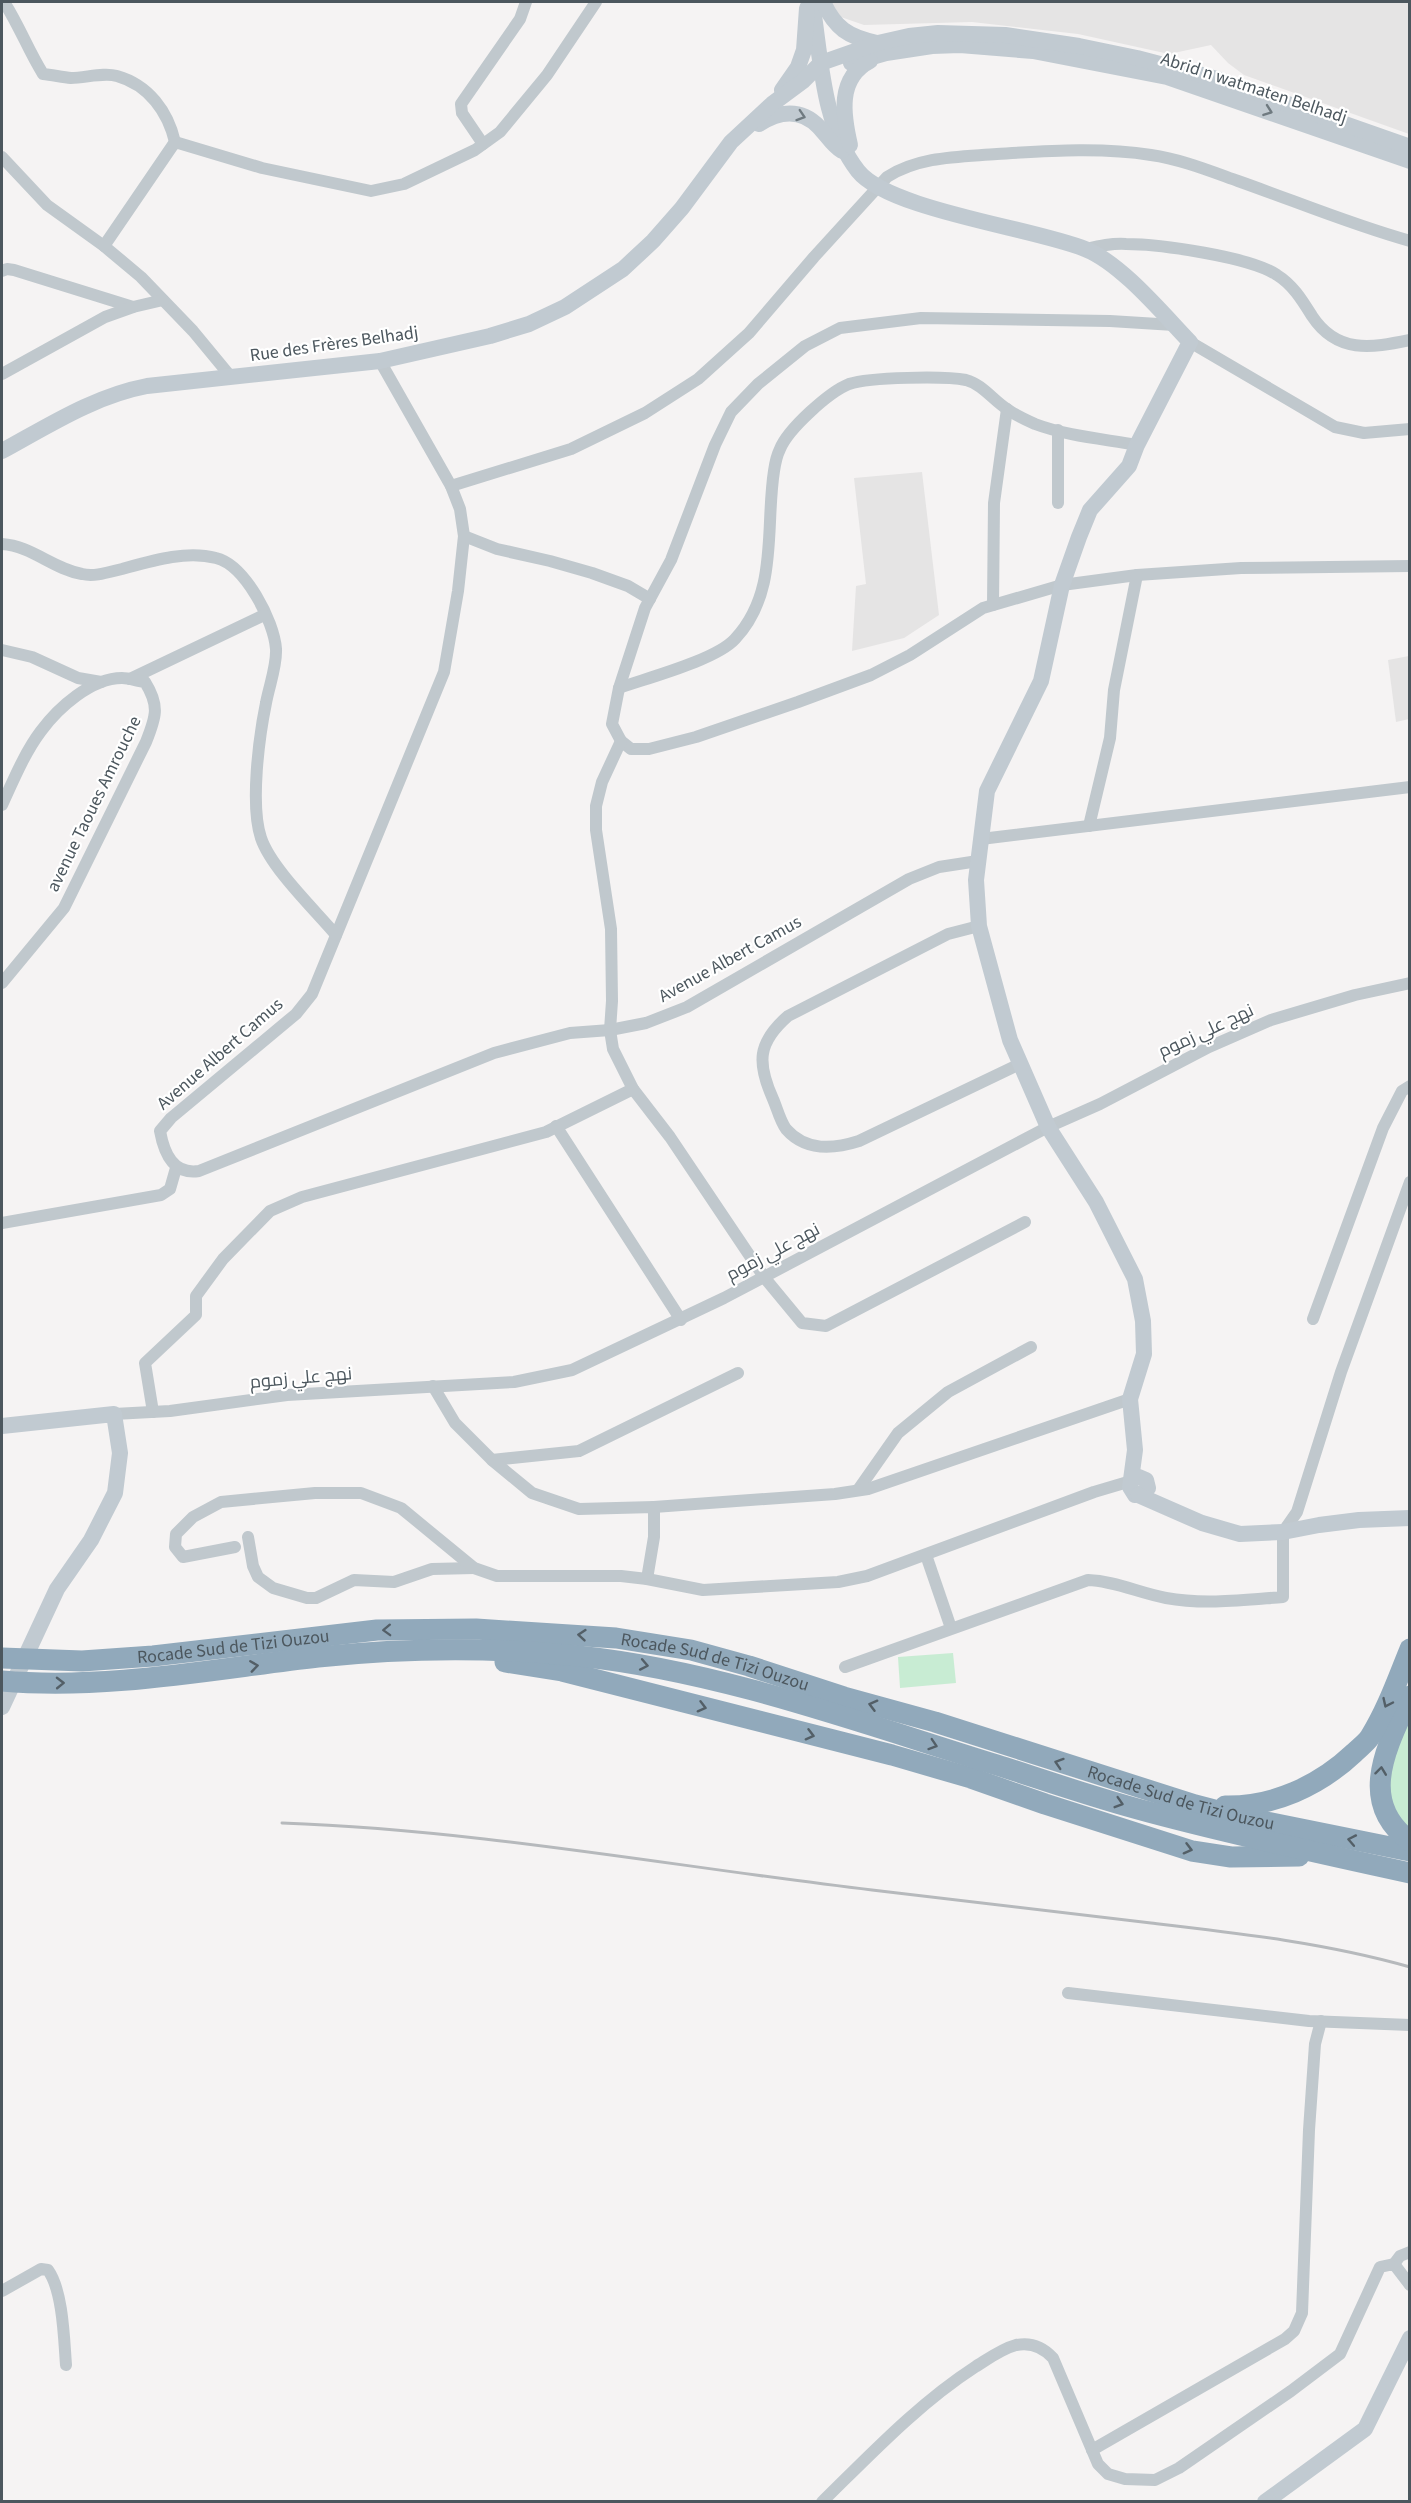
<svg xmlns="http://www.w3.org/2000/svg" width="1411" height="2503" viewBox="0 0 1411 2503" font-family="'Source Sans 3',Cairo,sans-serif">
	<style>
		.education { fill: #e5e4e4 }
		.green { fill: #c8ecd3 }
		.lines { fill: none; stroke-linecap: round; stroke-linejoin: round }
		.street { stroke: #c0c8cd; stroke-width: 12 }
		.secondary { stroke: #c1cad1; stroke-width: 16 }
		.highway { stroke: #91a9bb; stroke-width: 21 }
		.rail { stroke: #b6b9bc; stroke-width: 3 }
		.oneway { stroke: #6f7a80 }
		.oneway2 { stroke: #535f67 }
		.labels { text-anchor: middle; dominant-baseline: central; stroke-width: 4.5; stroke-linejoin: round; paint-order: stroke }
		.street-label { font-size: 18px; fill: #4c575e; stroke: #fff }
	</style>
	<rect width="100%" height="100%" fill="#f5f3f3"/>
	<g class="education">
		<path d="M 830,2 L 1409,2 L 1409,134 L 1244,75 L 1228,63 L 1211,45 L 1169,54 L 1078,34 L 972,22 L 864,25 L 835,15 Z"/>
		<path d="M 922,472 L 939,615 L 904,638 L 852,651 L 856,586 L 866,584 L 854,478 Z"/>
		<path d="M 1409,656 L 1409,719 L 1396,722 L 1388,660 Z"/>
	</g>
	<g class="green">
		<path d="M 953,1653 L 956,1683 L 900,1688 L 898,1657 Z"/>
		<path d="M 1409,1709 L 1409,1832 L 1386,1796 L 1394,1746 Z"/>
	</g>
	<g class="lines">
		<g class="street">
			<path d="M 4,2 C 19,25 28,50 43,74 C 52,75 62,77 71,78 C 85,78 104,72 117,76 C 149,85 168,112 175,142"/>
			<path d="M 483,144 L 462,113 L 461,104 L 520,19 L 526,2"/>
			<path d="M 2,157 L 47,205 L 104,246 L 141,277 L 193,331 L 231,377"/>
			<path d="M 104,246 L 175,142 L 262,168 L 371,191 L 404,184 L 475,150 L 500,132 L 547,75 L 596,2"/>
			<path d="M 1086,249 C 1099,246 1112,243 1126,244 C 1159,244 1251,257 1277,275 C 1293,285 1302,300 1312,316 C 1337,354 1371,348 1410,340"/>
			<path d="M 2,271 L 7,269 L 14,270 L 133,307"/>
			<path d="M 1174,325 L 1110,321 L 921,318 L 840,328 L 805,346 L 758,384 L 731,412 L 715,445 L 671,560 L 645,608 L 619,688 L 612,724 L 621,741 L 631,749 L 649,749 L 696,737 L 798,702 L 871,675 L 910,655 L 983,608 L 1062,585 L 1137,575 L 1241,568 L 1410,566"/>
			<path d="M 1190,342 L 1335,427 L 1364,433 L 1410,429"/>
			<path d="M 380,361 L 451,486 L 460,509 L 464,536 L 458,591 L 444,672 L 312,994 L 296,1014 L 171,1118 L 160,1131 C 164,1153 173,1175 199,1171 L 494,1053 L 570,1033 L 610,1030 L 646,1023 L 687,1007 L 909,879 L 939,867 L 978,861"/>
			<path d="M 2,374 L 105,317 L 133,307 L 163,300"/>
			<path d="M 451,486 L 571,449 L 645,413 L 698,379 L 749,333 L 814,257 L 887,177 C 920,156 960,157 997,154 C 1047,151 1101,147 1151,155 C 1180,159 1210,171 1238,181 C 1295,201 1352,225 1410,241"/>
			<path d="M 1058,503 L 1058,430"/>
			<path d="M 464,536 L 497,549 L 550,561 L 592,573 L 628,586 L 650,599"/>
			<path d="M 2,544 C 32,546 53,569 82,574 C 95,577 109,572 122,569 C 151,561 186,550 216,558 C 245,565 274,621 276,649 C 277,666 269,686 266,703 C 259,737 250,805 261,838 C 271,868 315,910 336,935"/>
			<path d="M 993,605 L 994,503 L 1007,409"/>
			<path d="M 2,650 L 32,657 L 78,678 L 101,682"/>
			<path d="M 130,679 L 264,615"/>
			<path d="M 619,688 C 647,678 716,660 735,639 C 779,592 765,528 774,471 C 775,464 777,455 780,449 C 788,429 829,392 849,384 C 870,377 945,376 966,380 C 982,384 994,401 1007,409 C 1015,415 1026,420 1035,424 C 1067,436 1104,439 1137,445"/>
			<path d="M 621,741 L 602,782 L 596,806 L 596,830 L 611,929 L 612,1001 L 610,1030 L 613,1049 L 633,1089 L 670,1137 L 764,1277 L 802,1323 L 826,1326 L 1025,1222"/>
			<path d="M 2,805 C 13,781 25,752 41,731 C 58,708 91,678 122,678 C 129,678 137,681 145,682 C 160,706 156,717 146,742 L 64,908 L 2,983"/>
			<path d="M 1089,826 L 1110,738 L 1114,690 L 1137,575"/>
			<path d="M 981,839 L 1410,787"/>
			<path d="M 979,926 L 948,934 L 788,1016 C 757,1043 757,1063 773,1099 C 777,1108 780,1121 786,1129 C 806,1152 834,1149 859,1141 L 1020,1064"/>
			<path d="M 556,1126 L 681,1320"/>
			<path d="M 2,1223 L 161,1195 L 170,1189 L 176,1168"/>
			<path d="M 1313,1319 L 1383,1128 L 1402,1091 L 1410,1086"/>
			<path d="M 153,1412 L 145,1363 L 196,1315 L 196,1296 L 223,1259 L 270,1211 L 302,1197 L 546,1132 L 633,1089"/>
			<path d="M 114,1414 L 170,1411 L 287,1395 L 514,1382 L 572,1370 L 724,1298 L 1048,1127 L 1100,1104 L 1209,1047 L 1271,1020 L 1355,995 L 1410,983"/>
			<path d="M 492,1460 L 579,1451 L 738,1373"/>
			<path d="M 858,1490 L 898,1433 L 948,1392 L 1031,1347"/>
			<path d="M 654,1507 L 835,1494 L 868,1489 L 1130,1399"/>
			<path d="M 248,1537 L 253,1566 L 258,1577 L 273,1588 L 307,1598 L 316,1598 L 354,1580 L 394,1582 L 432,1569 L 474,1568"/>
			<path d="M 235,1547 L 183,1557 L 175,1547 L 176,1534 L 193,1517 L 221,1502 L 315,1493 L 361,1493 L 401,1508 L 474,1568 L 497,1576 L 621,1576 L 647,1579 L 654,1537 L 654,1507 L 579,1509 L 532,1493 L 492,1460 L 455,1423 L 433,1386"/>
			<path d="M 926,1555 L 951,1628"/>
			<path d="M 647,1579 L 703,1590 L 838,1582 L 867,1576 L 1094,1492 L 1131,1481"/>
			<path d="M 845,1667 L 1088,1580 C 1115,1581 1139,1593 1166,1598 C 1204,1605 1244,1600 1283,1597 L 1283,1532 L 1297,1512 L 1341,1372 L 1410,1182"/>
			<path d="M 1068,1993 L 1309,2021 L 1410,2025"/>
			<path d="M 1394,2264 L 1400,2256 L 1410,2252"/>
			<path d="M 2,2291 L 41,2269 L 48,2270 C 63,2291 64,2339 66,2365"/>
			<path d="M 1092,2450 L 1285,2339 L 1294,2331 L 1302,2313 L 1309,2130 L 1315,2044 L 1321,2021"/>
			<path d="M 822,2502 C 871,2454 918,2404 975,2367 C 988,2359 1001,2349 1016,2345 C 1031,2342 1043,2347 1053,2358 L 1098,2464 L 1108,2474 L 1125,2479 L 1155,2480 L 1179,2468 L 1291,2391 L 1340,2354 L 1380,2267 L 1394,2264 L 1410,2285"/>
		</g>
		<g class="secondary">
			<path d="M 812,2 C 821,57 822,125 858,171 C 889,210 1033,228 1085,249 C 1121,263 1163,314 1190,342 L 1137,445 L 1129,466 L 1090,510 L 1079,537 L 1062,585 L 1041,681 L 987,791 L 976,880 L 979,926 L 1010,1040 L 1048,1127 L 1096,1202 L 1135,1279 L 1143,1321 L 1144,1354 L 1130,1399 L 1135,1450 L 1130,1487 L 1135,1495 L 1144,1493 L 1148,1488 L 1146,1480 L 1139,1477 L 1132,1479"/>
			<path d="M 823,2 C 835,28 848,37 877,43"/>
			<path d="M 851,63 L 886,53 L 932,46 L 960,45 L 1033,51 L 1167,77 L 1410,161"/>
			<path d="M 782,90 L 798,67 L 804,50 L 807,8"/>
			<path d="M 759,124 C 779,111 801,108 819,127 C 827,135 832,145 842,151"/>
			<path d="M 850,145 C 843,115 837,78 870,61"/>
			<path d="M 2,451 C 48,426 94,396 147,386 L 380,361 L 490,336 L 529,324 L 565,307 L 623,269 L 653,241 L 682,208 L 731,142 L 772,104 L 803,81 L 821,63 L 878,43 L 909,36 L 938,33 L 1005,35 L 1079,46 L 1137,58 L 1217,79 L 1410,147"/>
			<path d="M 2,1426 L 114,1414 L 120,1453 L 115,1493 L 91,1540 L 57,1589 L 2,1707"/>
			<path d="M 1138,1495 L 1202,1523 L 1240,1534 L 1283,1532 L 1319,1525 L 1359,1520 L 1410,1518"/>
			<path d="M 1265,2502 L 1365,2429 L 1410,2338"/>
		</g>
		<g class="highway">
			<path id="s1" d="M 2,1658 L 82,1661 L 153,1656 L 377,1630 L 476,1629 L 616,1638 L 691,1650 L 749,1666 L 844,1697 L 935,1722 L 1195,1805 L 1241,1817 L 1410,1851"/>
			<path d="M 505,1662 L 562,1671 L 892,1755 L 971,1778 L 1045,1804 L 1192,1851 L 1231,1857 L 1299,1856"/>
			<path d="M 2,1681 C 108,1690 213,1669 318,1657 C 404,1648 492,1647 578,1656 C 720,1671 861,1723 997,1765 C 1047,1781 1098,1799 1149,1812 C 1235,1835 1322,1854 1410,1873"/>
			<path d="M 1410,1696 C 1389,1743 1355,1801 1410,1841"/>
			<path d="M 1225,1806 C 1273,1807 1319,1786 1354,1753 C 1359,1748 1366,1743 1370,1737 C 1387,1710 1398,1678 1410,1649"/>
		</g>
		<path class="rail" d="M 282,1823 C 480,1830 676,1867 872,1890 C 965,1901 1058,1912 1151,1923 C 1237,1933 1326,1943 1410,1967"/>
	</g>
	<defs><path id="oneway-chevron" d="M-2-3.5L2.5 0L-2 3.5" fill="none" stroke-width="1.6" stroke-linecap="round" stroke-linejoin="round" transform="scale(1.5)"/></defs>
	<g class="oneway">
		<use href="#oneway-chevron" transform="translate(1268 111) rotate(20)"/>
		<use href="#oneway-chevron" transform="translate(801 116) rotate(18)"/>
	</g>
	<g class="oneway2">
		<use href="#oneway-chevron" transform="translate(387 1630) rotate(178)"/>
		<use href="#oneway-chevron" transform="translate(582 1635) rotate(-175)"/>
		<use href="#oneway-chevron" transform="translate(644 1665) rotate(11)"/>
		<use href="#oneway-chevron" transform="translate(254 1666) rotate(-8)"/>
		<use href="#oneway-chevron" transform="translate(60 1683) rotate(-1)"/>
		<use href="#oneway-chevron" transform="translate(1387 1703) rotate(115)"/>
		<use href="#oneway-chevron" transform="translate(873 1705) rotate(-165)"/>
		<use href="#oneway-chevron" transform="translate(702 1707) rotate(15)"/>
		<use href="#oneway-chevron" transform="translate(810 1735) rotate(15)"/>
		<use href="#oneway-chevron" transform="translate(933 1745) rotate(18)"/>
		<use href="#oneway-chevron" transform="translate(1059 1763) rotate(-162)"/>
		<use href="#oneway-chevron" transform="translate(1381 1771) rotate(-83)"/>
		<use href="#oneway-chevron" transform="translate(1119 1803) rotate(17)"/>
		<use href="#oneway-chevron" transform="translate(1352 1840) rotate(-169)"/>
		<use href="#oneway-chevron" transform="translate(1188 1849) rotate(15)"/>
	</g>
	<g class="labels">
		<g class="street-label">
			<text transform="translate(1254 88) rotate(18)">Abrid n watmaten Belhadj</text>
			<text transform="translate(334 344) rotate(-8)">Rue des Frères Belhadj</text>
			<text transform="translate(94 804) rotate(-64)">avenue Taoues Amrouche</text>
			<text transform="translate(730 959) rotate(-29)">Avenue Albert Camus</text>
			<text transform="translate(1206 1031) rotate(-25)">نهج علي زموم</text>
			<text transform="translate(220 1054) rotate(-41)">Avenue Albert Camus</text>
			<text transform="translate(773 1252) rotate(-28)">نهج علي زموم</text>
			<text transform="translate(301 1378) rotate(-5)">نهج علي زموم</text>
			<text stroke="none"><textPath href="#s1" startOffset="232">Rocade Sud de Tizi Ouzou</textPath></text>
			<text stroke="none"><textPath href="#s1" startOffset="718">Rocade Sud de Tizi Ouzou</textPath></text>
			<text stroke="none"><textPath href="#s1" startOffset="1204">Rocade Sud de Tizi Ouzou</textPath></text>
		</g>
	</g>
	<rect width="1411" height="2503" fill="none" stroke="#4c575e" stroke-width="6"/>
</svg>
